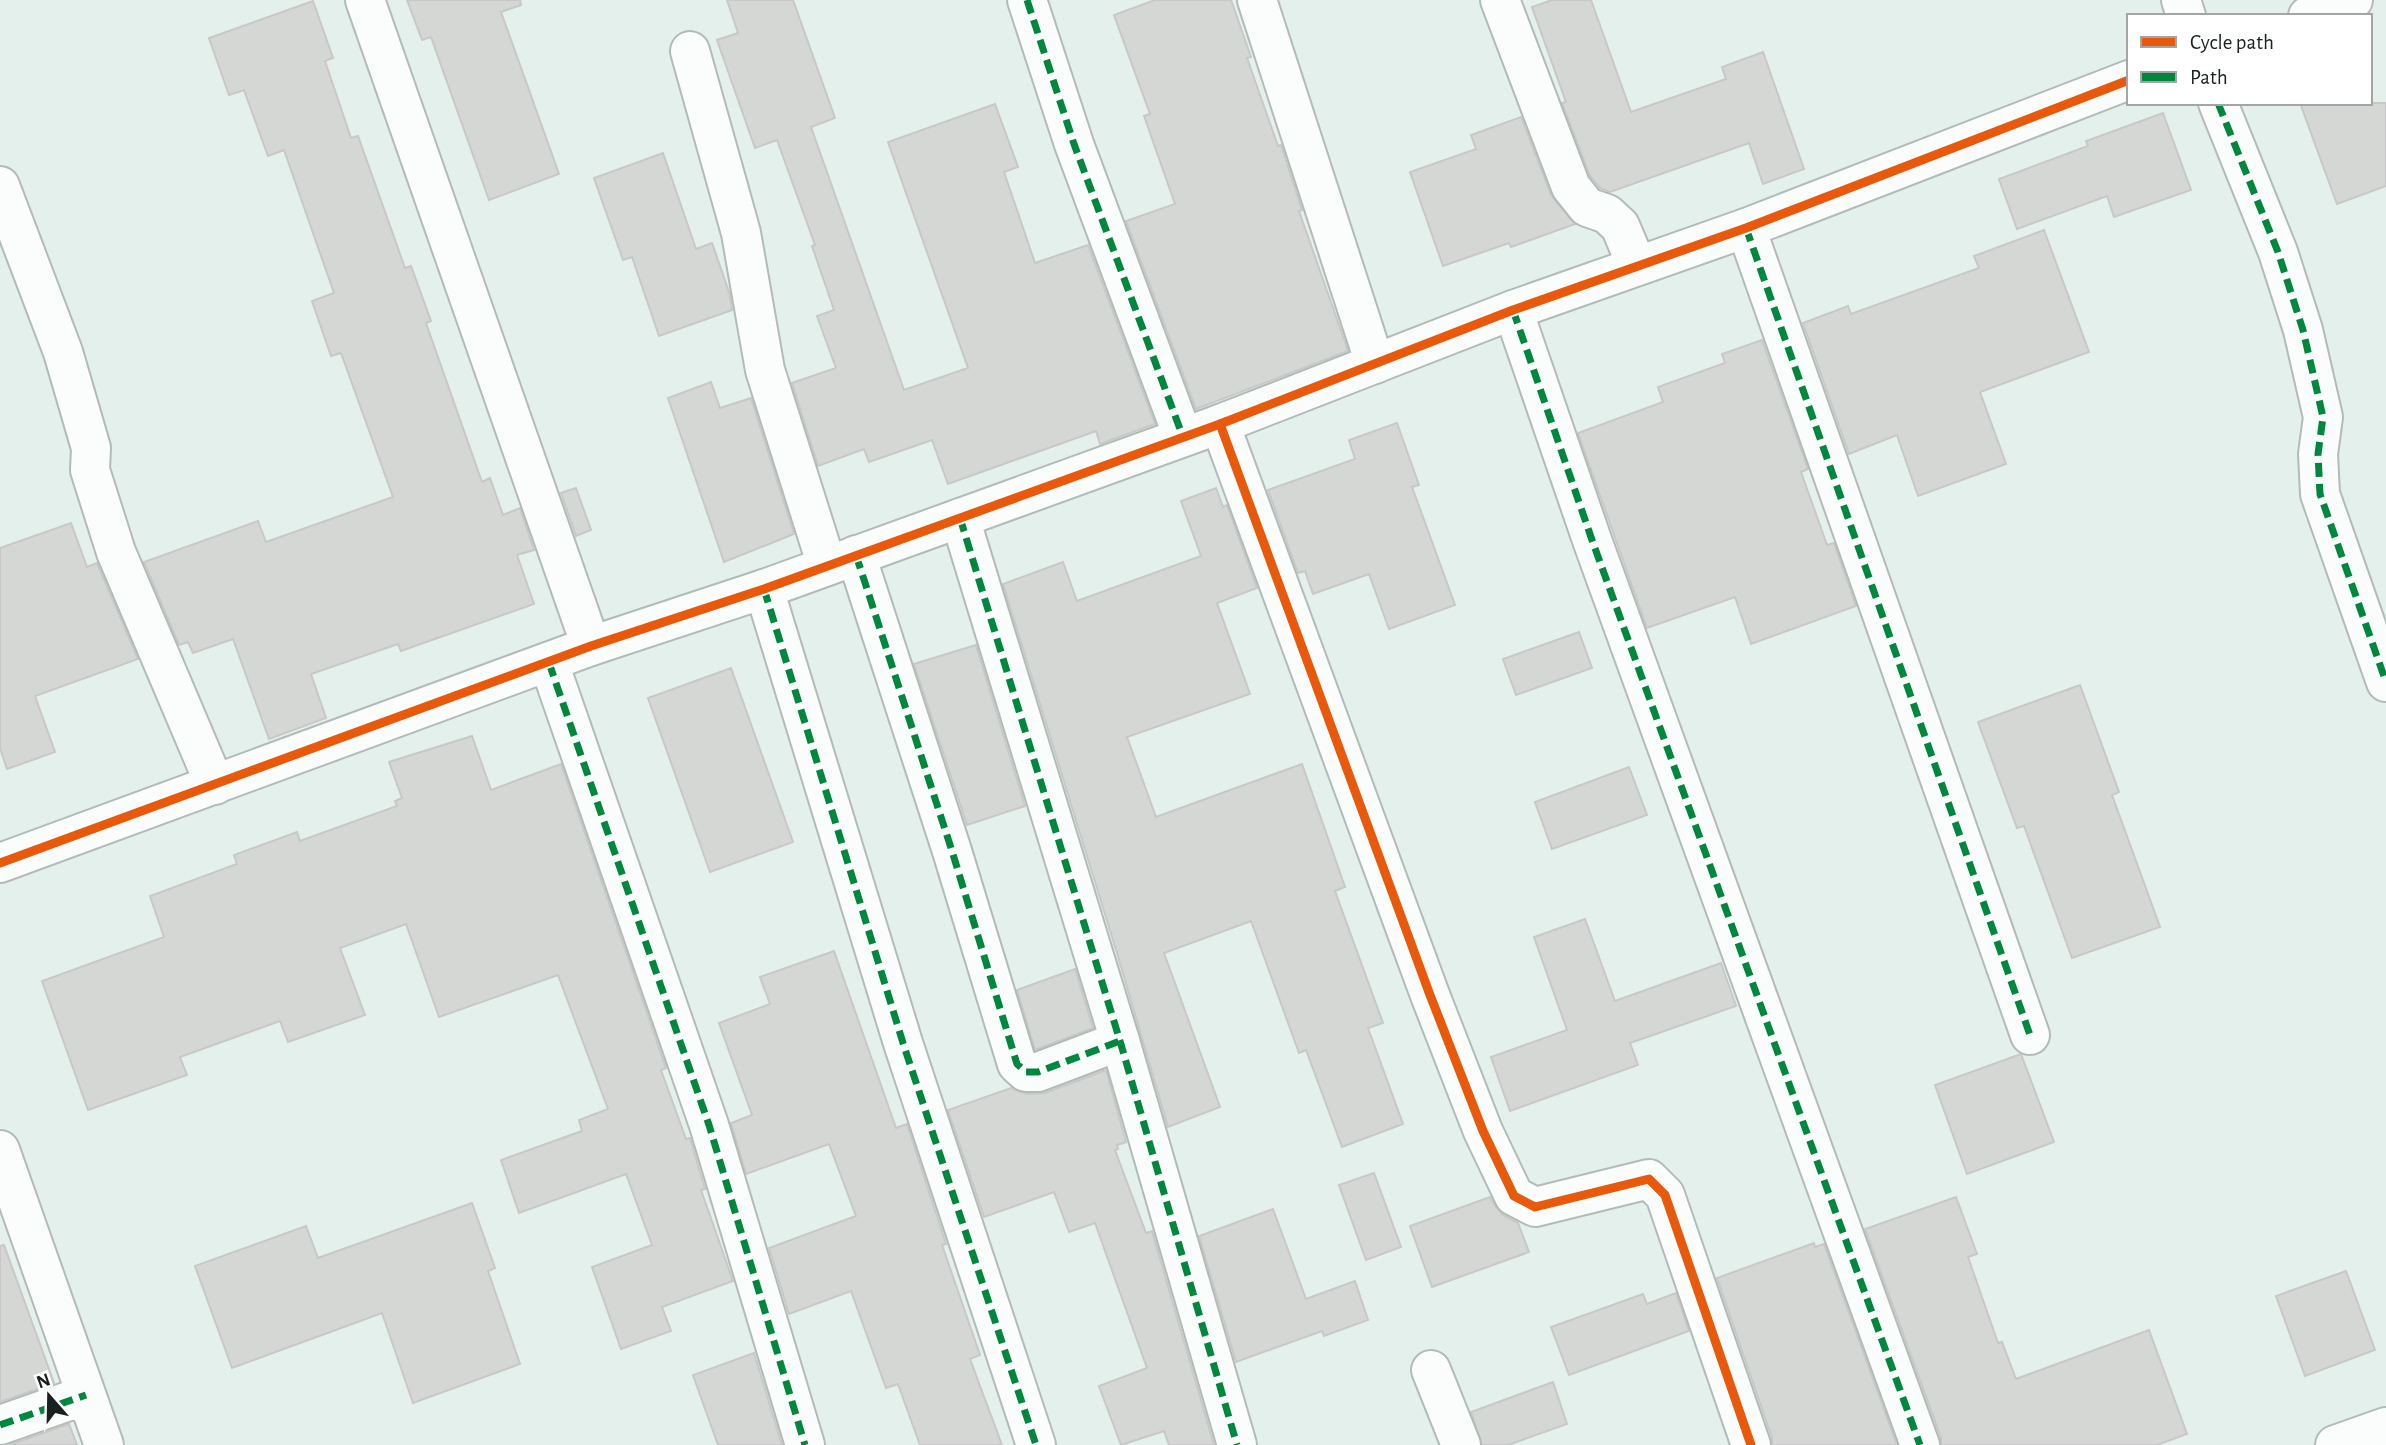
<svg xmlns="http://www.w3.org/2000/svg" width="2386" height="1445" viewBox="0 0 2386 1445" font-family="'Alegreya Sans',sans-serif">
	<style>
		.building { fill: #d5d7d5; stroke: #c7c8c7; stroke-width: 2 }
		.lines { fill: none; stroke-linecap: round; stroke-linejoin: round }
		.minor-casing { stroke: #b2bbb8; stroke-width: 42 }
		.minor { stroke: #fbfdfc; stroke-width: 38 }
		.quiet { stroke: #00873e; stroke-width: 7; stroke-dasharray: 14 7; stroke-linecap: butt }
		.cycleway-casing { stroke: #fff; stroke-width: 13 }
		.cycleway { stroke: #e8590c; stroke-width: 9 }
	</style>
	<rect width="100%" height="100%" fill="#e4f0ec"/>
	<g class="building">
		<path d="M 407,0 L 520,0 L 521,5 L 501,12 L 559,174 L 489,200 L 431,37 L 422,40 Z"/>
		<path d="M 727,0 L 793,0 L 835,118 L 811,127 L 904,390 L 968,368 L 888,142 L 995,104 L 1018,167 L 1004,172 L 1035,263 L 1088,245 L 1155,424 L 1100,444 L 1096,431 L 948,484 L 932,440 L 869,462 L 864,449 L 818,466 L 792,383 L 836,368 L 817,316 L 834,310 L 812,246 L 815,245 L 777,140 L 755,148 L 717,40 L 738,33 Z"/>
		<path d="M 1155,0 L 1231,0 L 1251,57 L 1247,58 L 1278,146 L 1281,145 L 1302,210 L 1299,211 L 1348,351 L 1196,409 L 1126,221 L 1175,204 L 1144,116 L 1150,114 L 1114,15 Z"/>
		<path d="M 1552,0 L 1591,0 L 1631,112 L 1726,79 L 1722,67 L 1763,52 L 1804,169 L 1763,184 L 1749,143 L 1610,192 L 1600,188 L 1590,176 L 1562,103 L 1566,102 L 1532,7 Z"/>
		<path d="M 313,1 L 333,58 L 325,61 L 351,138 L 358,136 L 405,268 L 411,266 L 431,321 L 426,323 L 482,482 L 490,478 L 503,515 L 520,508 L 534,550 L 517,555 L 534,604 L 401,651 L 398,644 L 311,674 L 326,718 L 269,739 L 233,639 L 193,653 L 188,642 L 179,645 L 144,562 L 258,521 L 266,542 L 393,497 L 341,353 L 331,356 L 312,301 L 334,293 L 284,150 L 268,156 L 244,90 L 229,95 L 209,38 Z"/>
		<path d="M 2300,103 L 2386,103 L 2386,186 L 2337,204 Z"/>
		<path d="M 2163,113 L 2191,190 L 2114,217 L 2107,196 L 2017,229 L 1999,179 L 2088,146 L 2086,141 Z"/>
		<path d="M 1521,117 L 1551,195 L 1575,224 L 1511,247 L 1509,243 L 1443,266 L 1410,172 L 1476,149 L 1471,135 Z"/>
		<path d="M 663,153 L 696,249 L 712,243 L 730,295 L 732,310 L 659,336 L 632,257 L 623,260 L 594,178 Z"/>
		<path d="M 2044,230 L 2089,352 L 1980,392 L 2006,464 L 1918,496 L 1897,435 L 1849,454 L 1803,323 L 1848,306 L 1851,314 L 1979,268 L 1974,256 Z"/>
		<path d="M 1762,340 L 1808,469 L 1801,472 L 1827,545 L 1834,543 L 1856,606 L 1751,644 L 1735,597 L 1647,628 L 1578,433 L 1663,402 L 1658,387 L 1725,363 L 1722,354 Z"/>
		<path d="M 711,382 L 720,408 L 751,398 L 794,534 L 724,562 L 668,398 Z"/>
		<path d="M 1397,423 L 1419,485 L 1412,487 L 1455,605 L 1389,629 L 1369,574 L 1313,594 L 1305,571 L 1298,573 L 1268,490 L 1355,459 L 1349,440 Z"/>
		<path d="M 576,488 L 591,530 L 576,536 L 561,493 Z"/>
		<path d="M 1216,488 L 1223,507 L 1227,505 L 1257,588 L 1217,603 L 1250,694 L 1127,737 L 1156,817 L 1302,764 L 1345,887 L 1335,891 L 1383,1023 L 1368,1028 L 1403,1124 L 1342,1147 L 1306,1050 L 1299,1053 L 1251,921 L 1164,953 L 1220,1107 L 1168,1127 L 1117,953 L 1003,584 L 1063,562 L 1077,601 L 1201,556 L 1181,501 Z"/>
		<path d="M 71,523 L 87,567 L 97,563 L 138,659 L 35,696 L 55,752 L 7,769 L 0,748 L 0,548 Z"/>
		<path d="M 1579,632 L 1592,668 L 1516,695 L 1503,659 Z"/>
		<path d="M 976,645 L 1025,806 L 967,825 L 914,664 Z"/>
		<path d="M 731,668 L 793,842 L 710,872 L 648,698 Z"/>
		<path d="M 2080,685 L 2119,792 L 2112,795 L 2160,927 L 2072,958 L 2024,826 L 2017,828 L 1978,722 Z"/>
		<path d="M 472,736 L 491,790 L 561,764 L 666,1068 L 661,1070 L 686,1139 L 690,1138 L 705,1189 L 701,1190 L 733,1281 L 662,1307 L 671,1331 L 621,1349 L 592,1267 L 652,1245 L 626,1174 L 519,1213 L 501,1160 L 582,1131 L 579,1120 L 608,1109 L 558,975 L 439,1017 L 406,924 L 340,948 L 365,1015 L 288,1042 L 280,1021 L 180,1057 L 187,1075 L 88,1110 L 42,981 L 164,937 L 150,896 L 237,864 L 234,855 L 297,832 L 300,841 L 397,806 L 395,801 L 402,798 L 389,762 Z"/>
		<path d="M 1629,767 L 1647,815 L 1552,849 L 1535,802 Z"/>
		<path d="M 1585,919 L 1615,1001 L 1721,963 L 1736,1006 L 1630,1043 L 1638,1065 L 1510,1111 L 1491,1057 L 1567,1030 L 1534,937 Z"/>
		<path d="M 834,951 L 896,1128 L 907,1124 L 946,1244 L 942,1245 L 980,1355 L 970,1359 L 1002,1445 L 920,1445 L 898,1384 L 886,1388 L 851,1291 L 789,1314 L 769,1248 L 856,1216 L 829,1144 L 746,1174 L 731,1123 L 752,1115 L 719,1023 L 770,1004 L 760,977 Z"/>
		<path d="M 1075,969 L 1093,1028 L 1035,1050 L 1017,990 Z"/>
		<path d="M 2021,1054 L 2054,1142 L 1967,1174 L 1935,1085 Z"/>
		<path d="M 1106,1070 L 1126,1142 L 1117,1145 L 1118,1149 L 1115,1150 L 1146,1233 L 1152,1231 L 1214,1445 L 1169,1445 L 1164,1431 L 1121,1445 L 1099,1386 L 1147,1368 L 1095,1223 L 1069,1232 L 1054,1192 L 984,1217 L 948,1110 L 1011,1088 L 1026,1094 L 1045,1093 Z"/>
		<path d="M 1374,1173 L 1401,1247 L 1366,1260 L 1339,1185 Z"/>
		<path d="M 1490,1197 L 1495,1206 L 1503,1215 L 1518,1223 L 1529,1252 L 1432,1287 L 1410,1226 Z"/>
		<path d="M 1956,1197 L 1977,1254 L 1968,1257 L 1998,1343 L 2002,1342 L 2016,1379 L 2149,1330 L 2187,1434 L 2157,1445 L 1941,1445 L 1941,1438 L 1865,1229 Z"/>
		<path d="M 472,1203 L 495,1268 L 488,1271 L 520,1364 L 413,1403 L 382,1313 L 232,1368 L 195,1266 L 306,1226 L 318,1258 Z"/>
		<path d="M 1273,1209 L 1306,1299 L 1355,1281 L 1368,1320 L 1324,1336 L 1322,1331 L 1236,1362 L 1199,1236 Z"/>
		<path d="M 1814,1243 L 1815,1247 L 1824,1244 L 1897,1445 L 1772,1445 L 1772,1438 L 1717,1278 Z"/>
		<path d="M 4,1245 L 54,1383 L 0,1402 L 0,1246 Z"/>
		<path d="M 2346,1271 L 2375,1350 L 2305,1376 L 2276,1296 Z"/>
		<path d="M 1676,1293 L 1689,1331 L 1569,1375 L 1551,1327 L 1643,1294 L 1647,1304 Z"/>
		<path d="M 754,1353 L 782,1445 L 718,1445 L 693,1375 Z"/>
		<path d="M 1553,1382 L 1567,1424 L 1508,1445 L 1482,1445 L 1471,1412 Z"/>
		<path d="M 69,1424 L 77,1445 L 9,1445 Z"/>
	</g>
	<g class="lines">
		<g class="minor-casing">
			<g id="minor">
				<path d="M 365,0 L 591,646"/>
				<path d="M 1027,0 L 1074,144 L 1183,437"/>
				<path d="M 1257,0 L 1375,364"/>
				<path d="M 1500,0 L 1571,187 L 1587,207 L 1607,214 L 1620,226 L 1637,266"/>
				<path d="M 2181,0 L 2186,16"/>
				<path d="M 2308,16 L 2353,0"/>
				<path d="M 690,51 L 741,233 L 765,370 L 827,566"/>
				<path d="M 2218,103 L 2278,252 L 2303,330 L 2323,417 L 2318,454 L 2320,494 L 2386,682"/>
				<path d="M 0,186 L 63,352 L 91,448 L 90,470 L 116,552 L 215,785"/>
				<path d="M 1746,228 L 2030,1035"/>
				<path d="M 1513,310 L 1592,540 L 1920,1445"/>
				<path d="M 1220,424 L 1430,995 L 1483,1131 L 1514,1196 L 1535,1207 L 1649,1179 L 1665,1195 L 1751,1445"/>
				<path d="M 960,518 L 1120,1041 L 1237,1445"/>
				<path d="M 856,555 L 952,851 L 1017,1064 L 1026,1072 L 1038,1072 L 1120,1041"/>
				<path d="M 764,589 L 903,1043 L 1036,1445"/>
				<path d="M 549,663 L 709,1125 L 805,1445"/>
				<path d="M 0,863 L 591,646 L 764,589 L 1220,424 L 1513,310 L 1746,228 L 2129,80"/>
				<path d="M 0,1150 L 104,1445"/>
				<path d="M 1431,1370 L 1461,1445"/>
				<path d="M 0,1425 L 86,1395"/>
				<path d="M 2335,1445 L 2386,1427"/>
			</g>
		</g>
		<use href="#minor" class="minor"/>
		<g class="quiet">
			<path d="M 1027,0 L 1074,144 L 1183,437"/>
			<path d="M 2218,103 L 2278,252 L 2303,330 L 2323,417 L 2318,454 L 2320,494 L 2386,682"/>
			<path d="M 1746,228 L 2030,1035"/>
			<path d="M 1513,310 L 1592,540 L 1920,1445"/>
			<path d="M 960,518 L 1120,1041 L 1237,1445"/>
			<path d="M 856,555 L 952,851 L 1017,1064 L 1026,1072 L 1038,1072 L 1120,1041"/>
			<path d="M 764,589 L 903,1043 L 1036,1445"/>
			<path d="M 549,663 L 709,1125 L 805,1445"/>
			<path d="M 0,1425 L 86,1395"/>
		</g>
		<g class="cycleway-casing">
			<g id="cycleway">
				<path d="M 1220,424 L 1430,995 L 1483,1131 L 1514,1196 L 1535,1207 L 1649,1179 L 1665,1195 L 1751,1445"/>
				<path d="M 0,863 L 591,646 L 764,589 L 1220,424 L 1513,310 L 1746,228 L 2129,80"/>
			</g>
		</g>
		<use href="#cycleway" class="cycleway"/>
	</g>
	<rect x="2127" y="14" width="245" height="91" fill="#ffffff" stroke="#a3a6a5" stroke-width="2"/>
	<rect x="2141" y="37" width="35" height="10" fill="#e8590c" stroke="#a3a6a5" stroke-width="2"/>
	<text x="2190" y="49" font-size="21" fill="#19201d">Cycle path</text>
	<rect x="2141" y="72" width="35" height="10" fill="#00873e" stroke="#a3a6a5" stroke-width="2"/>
	<text x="2190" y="84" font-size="21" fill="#19201d">Path</text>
	<g transform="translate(49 1396) rotate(340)" stroke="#ffffff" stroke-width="5" paint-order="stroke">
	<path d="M0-5L12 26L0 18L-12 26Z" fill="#19201d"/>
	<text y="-10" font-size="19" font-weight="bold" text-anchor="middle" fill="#19201d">N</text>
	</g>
</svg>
